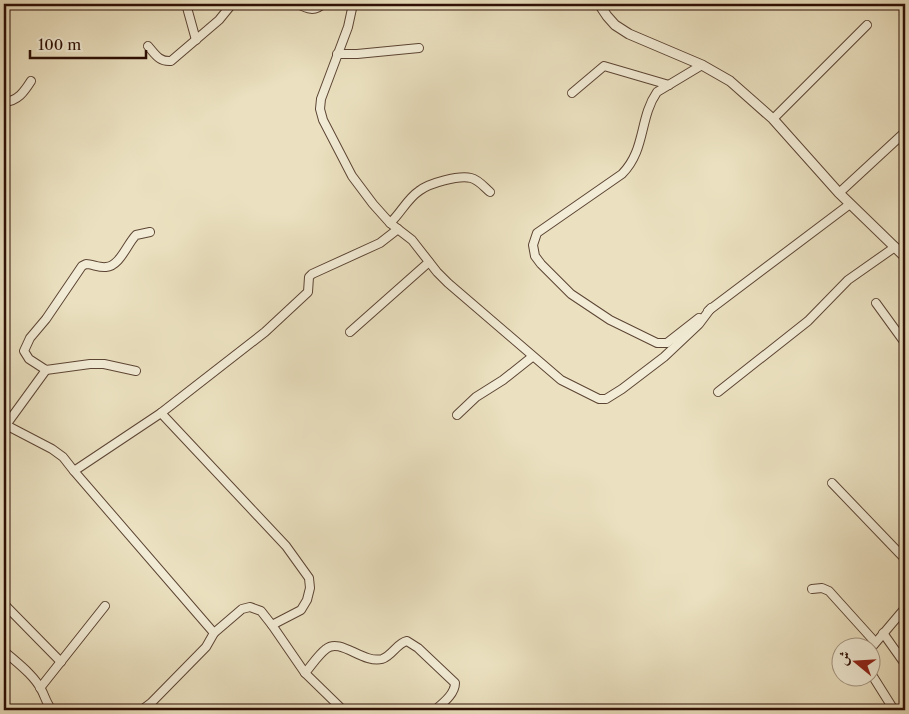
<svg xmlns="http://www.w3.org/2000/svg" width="909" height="714" viewBox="0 0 909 714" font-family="'Libre Caslon Text',Amiri,serif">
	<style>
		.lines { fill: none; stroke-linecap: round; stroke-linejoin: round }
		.minor-casing { stroke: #5c4434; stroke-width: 10 }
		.tertiary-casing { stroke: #5c4434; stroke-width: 11 }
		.minor { stroke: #f2ecd6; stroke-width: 8 }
		.tertiary { stroke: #f2ecd6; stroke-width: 9 }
	</style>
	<rect width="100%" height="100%" fill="#ebe1c0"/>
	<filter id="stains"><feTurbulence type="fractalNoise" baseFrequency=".004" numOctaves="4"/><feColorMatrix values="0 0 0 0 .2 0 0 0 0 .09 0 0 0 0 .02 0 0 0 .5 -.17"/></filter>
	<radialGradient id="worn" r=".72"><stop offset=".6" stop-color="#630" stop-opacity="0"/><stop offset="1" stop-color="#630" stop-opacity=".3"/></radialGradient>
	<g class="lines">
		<g class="minor-casing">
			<g id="minor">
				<path d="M 186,4 L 196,40"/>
				<path d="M 298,4 C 307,9 315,12 323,4"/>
				<path d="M 353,4 L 348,27 L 321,99 L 320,109 L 323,120 L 352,176 L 373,204 L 390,223 L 412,240 L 437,272 L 448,283 L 561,380 L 599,399 L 606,399 L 622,389 L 664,357 L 699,324 L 711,308"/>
				<path d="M 148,46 C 155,54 159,62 171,61 L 219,20 L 232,4"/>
				<path d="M 337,54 L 357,54 L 419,48"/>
				<path d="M 572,93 L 604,66 L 669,85"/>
				<path d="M 4,102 C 18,101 24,92 31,81"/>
				<path d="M 773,119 L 867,25"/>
				<path d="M 839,193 L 905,132"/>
				<path d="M 390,223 C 401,213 407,199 419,191 C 429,183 459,175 471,178 C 479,180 484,187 490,192"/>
				<path d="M 876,303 L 905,343"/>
				<path d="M 708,311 L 850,204"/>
				<path d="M 699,318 L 667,343 L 657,343 L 610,320 L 571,294 L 541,264 L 535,256 L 533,245 L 537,233 L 622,174 C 646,150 639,118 657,92 L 702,65"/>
				<path d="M 350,332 L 429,262"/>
				<path d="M 136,371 L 104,364 L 90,364 L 46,370 L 29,359 L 24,351 L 30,338 L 46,319 L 82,266 L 86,264 C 92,264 100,268 106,267 C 120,266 127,244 136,235 L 150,232"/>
				<path d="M 718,392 L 808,321 L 848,280 L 895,247"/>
				<path d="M 161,413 L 286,546 L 309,578 L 310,588 L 307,600 L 301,610 L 272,625"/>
				<path d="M 457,415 L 476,397 L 503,380 L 532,357"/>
				<path d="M 4,424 L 52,449 L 63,457 L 74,471"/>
				<path d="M 6,425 L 46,370"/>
				<path d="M 832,483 L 905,559"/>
				<path d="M 812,589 L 822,588 L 829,591 L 875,642"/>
				<path d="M 4,604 L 61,662"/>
				<path d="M 214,633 L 242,609 L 250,607 L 261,611 L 272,625 L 305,673 L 343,710"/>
				<path d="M 883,633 L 905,664"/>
				<path d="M 872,647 L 905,608"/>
				<path d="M 4,651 C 16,662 33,674 41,689 C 45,696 46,703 52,710"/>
				<path d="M 305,673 C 312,665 318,655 326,649 C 340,637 363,664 382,659 C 392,656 397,643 407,641 L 418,648 L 455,683 C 455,694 443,703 435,710"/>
				<path d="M 872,675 L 894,710"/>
				<path d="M 40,688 L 105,606"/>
				<path d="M 114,710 L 116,710"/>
				<path d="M 136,710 L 143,709 L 151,703 L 206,647 L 214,633 L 74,471 L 161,413 L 265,332 L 308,292 L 309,277 L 312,274 L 380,243 L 398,229"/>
			</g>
		</g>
		<g class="tertiary-casing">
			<path id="tertiary" d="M 599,4 L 607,16 L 615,25 L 629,34 L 702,65 L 730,81 L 773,119 L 839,193 L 905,257"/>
		</g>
		<use href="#minor" class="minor"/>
		<use href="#tertiary" class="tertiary"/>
	</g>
	<rect width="909" height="714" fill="none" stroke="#ebe1c0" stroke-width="20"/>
	<rect x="5" y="5" width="899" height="704" fill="none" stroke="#2d0f05" stroke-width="2.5"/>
	<rect x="10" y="10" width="889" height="694" fill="none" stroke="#2d0f05"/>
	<g transform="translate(856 662) rotate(288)"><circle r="24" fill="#f2ecd6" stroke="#a39482"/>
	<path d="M0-4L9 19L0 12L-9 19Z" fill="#8f2418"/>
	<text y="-8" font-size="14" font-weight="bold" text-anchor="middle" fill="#2d0f05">ش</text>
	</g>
	<path d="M30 50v8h116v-8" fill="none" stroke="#2d0f05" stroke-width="2.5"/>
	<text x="38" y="50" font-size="15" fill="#2d0f05" stroke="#f2ecd6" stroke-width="4" paint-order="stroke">100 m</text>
	<rect width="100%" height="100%" filter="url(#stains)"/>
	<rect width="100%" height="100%" fill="url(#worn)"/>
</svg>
